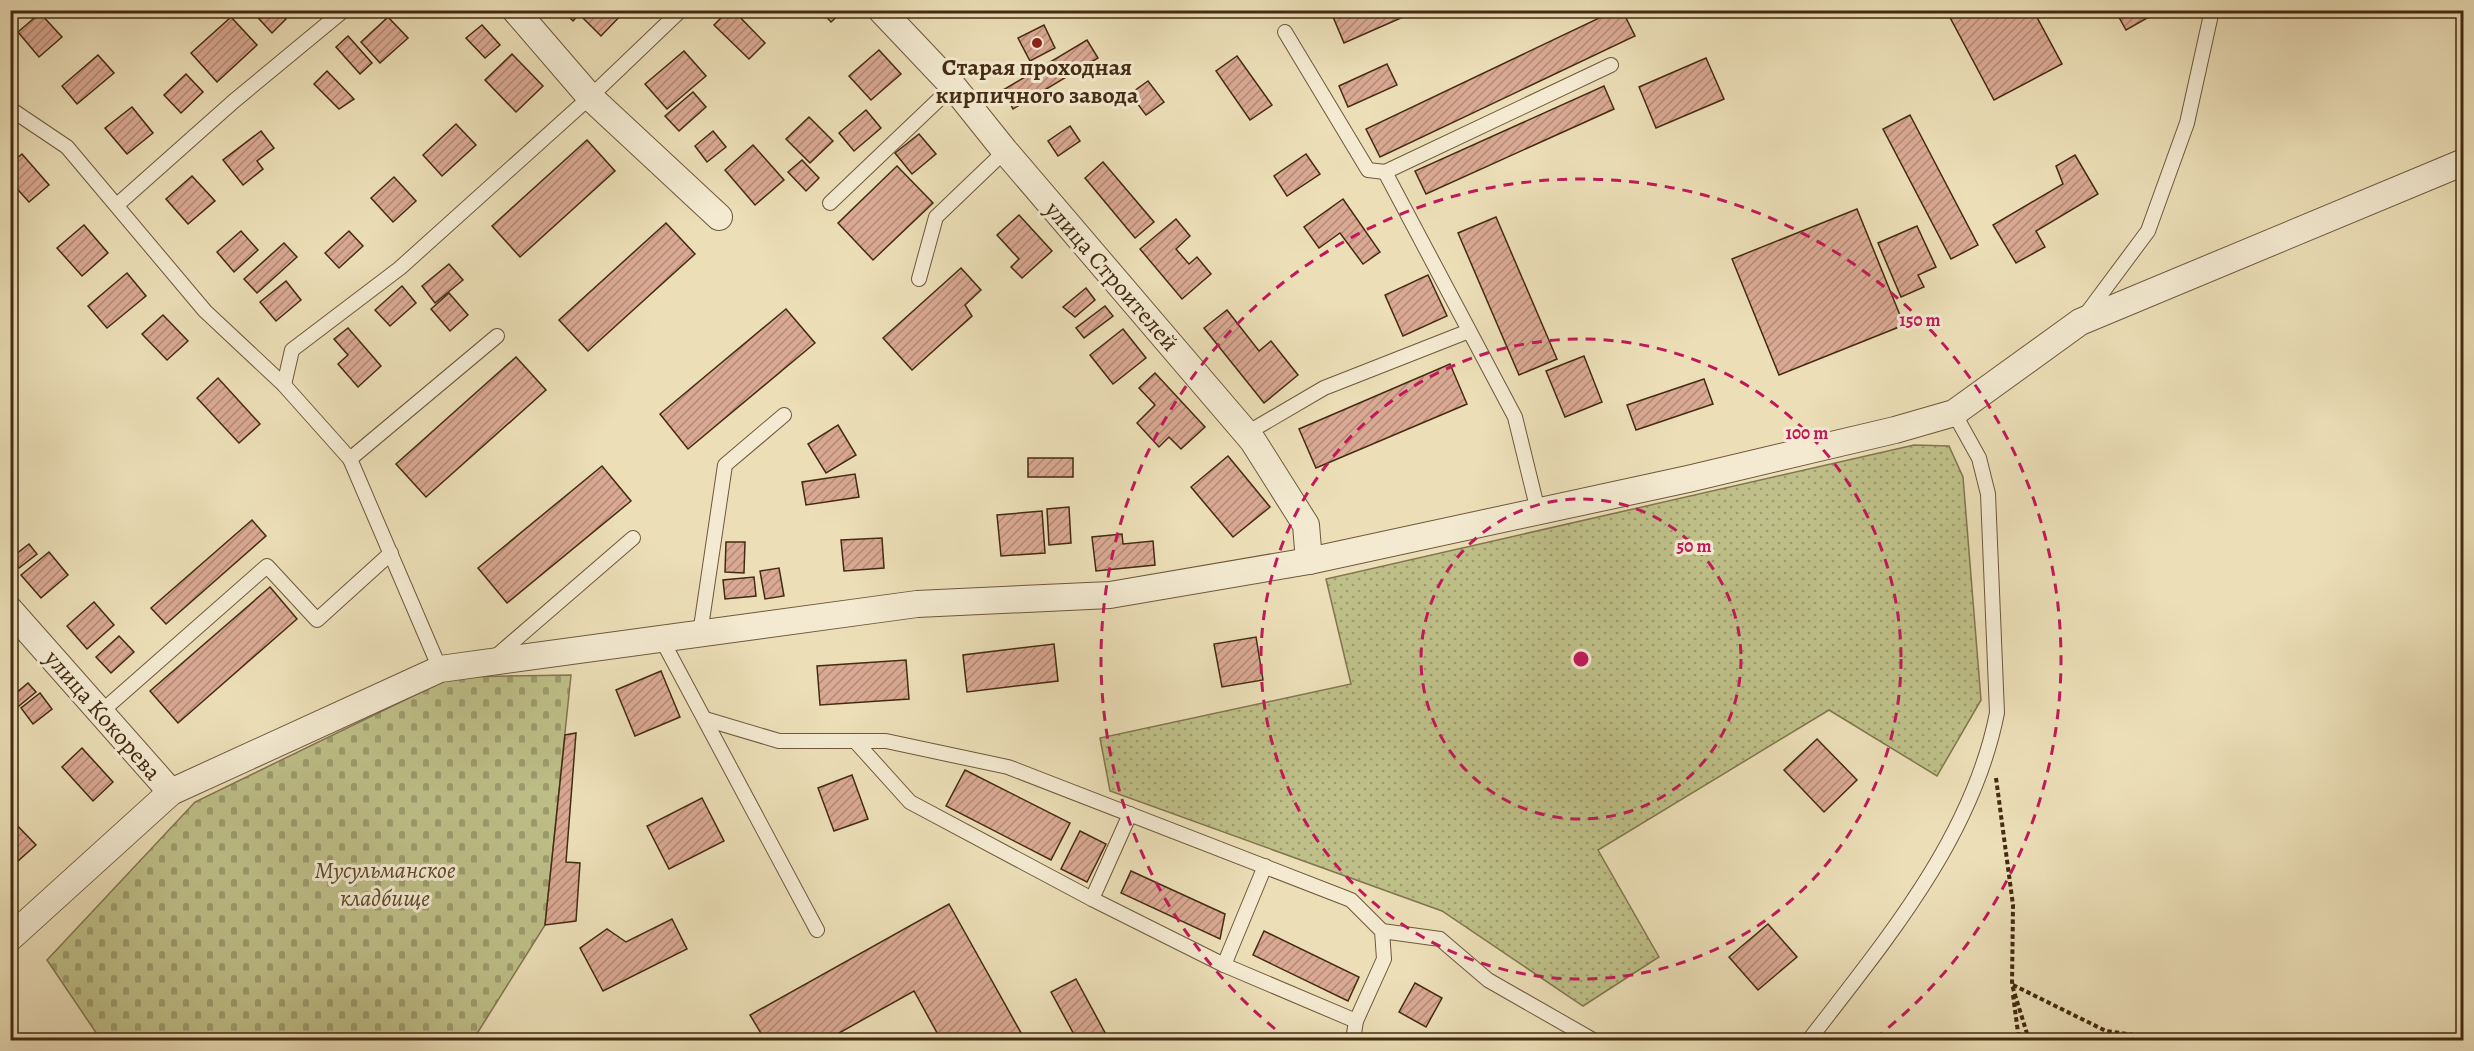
<svg xmlns="http://www.w3.org/2000/svg" width="2474" height="1051" viewBox="0 0 2474 1051" font-family="Alegreya,serif">
	<style>
		.grass { fill: url(#grass-dots); stroke: #82764e; stroke-width: 1.5 }
		.cemetery { fill: url(#cemetery-stones); stroke: #82764e; stroke-width: 1.5 }
		.building { fill: url(#building-hatch); stroke: #442b12; stroke-width: 1.5 }
		.lines { fill: none; stroke-linecap: round; stroke-linejoin: round }
		.lane-casing { stroke: #6e583c; stroke-width: 16 }
		.street-casing { stroke: #6e583c; stroke-width: 28 }
		.path { stroke: #442b12; stroke-width: 4; stroke-dasharray: 4.5 3; stroke-linecap: butt }
		.lane { stroke: #f3ead1; stroke-width: 14 }
		.street { stroke: #f3ead1; stroke-width: 26 }
		.ring { fill: none; stroke: #c2185b; stroke-width: 3; stroke-dasharray: 10 8 }
		.poi-dot { fill: #8f2418; stroke: #f3ead1; stroke-width: 2 }
		.labels { text-anchor: middle; dominant-baseline: central; stroke-width: 6; stroke-linejoin: round; paint-order: stroke }
		.poi-label { font-size: 24px; font-weight: bold; fill: #442b12; stroke: #f3ead1 }
		.street-label { font-size: 24px; fill: #442b12; stroke: #f3ead1 }
		.park-label { font-size: 24px; font-style: italic; fill: #5d492a; stroke: #f3ead1 }
		.centre { fill: #c2185b; stroke: #f3ead1; stroke-width: 3 }
		.ring-label { font-size: 18px; text-anchor: middle; font-weight: bold; fill: #c2185b; stroke: #f3ead1; stroke-width: 6; stroke-linejoin: round; paint-order: stroke }
	</style>
	<defs>
		<pattern id="grass-dots" width="8" height="8" patternUnits="userSpaceOnUse" patternTransform="scale(1.5)"><rect width="8" height="8" fill="#bfc089"/><path d="M2 2h.1M6 6h.1" fill="none" stroke="#9d9c6f" stroke-width="1.8" stroke-linecap="round"/></pattern>
		<pattern id="cemetery-stones" width="16" height="16" patternUnits="userSpaceOnUse" patternTransform="scale(1.5)"><rect width="16" height="16" fill="#bfc089"/><path d="M2 7V4a2 2 0 0 1 4 0v3zM10 15v-3a2 2 0 0 1 4 0v3z" fill="#9d9c6f"/></pattern>
		<pattern id="building-hatch" width="6" height="6" patternUnits="userSpaceOnUse" patternTransform="scale(1.5)"><rect width="6" height="6" fill="#daa993"/><path d="M-1 1l2-2M0 6l6-6M5 7l2-2" fill="none" stroke="#b28a77"/></pattern>
	</defs>
	<rect width="100%" height="100%" fill="#ecdfb8"/>
	<filter id="stains"><feTurbulence type="fractalNoise" baseFrequency=".00333" numOctaves="4"/><feColorMatrix values="0 0 0 0 .2 0 0 0 0 .09 0 0 0 0 .02 0 0 0 .5 -.17"/></filter>
	<radialGradient id="worn" r=".72"><stop offset=".6" stop-color="#630" stop-opacity="0"/><stop offset="1" stop-color="#630" stop-opacity=".3"/></radialGradient>
	<path class="grass" d="M 1914,445 L 1949,446 L 1963,477 L 1981,700 L 1937,776 L 1829,710 L 1598,850 L 1659,957 L 1583,1006 L 1442,911 L 1110,791 L 1100,738 L 1351,684 L 1326,579 Z"/>
	<path class="cemetery" d="M 571,675 L 545,925 L 473,1040 L 101,1040 L 47,960 L 195,802 L 452,677 Z"/>
	<g class="building">
		<path d="M 251,10 L 278,10 L 286,19 L 272,33 Z"/>
		<path d="M 562,10 L 583,10 L 573,21 Z"/>
		<path d="M 589,10 L 626,10 L 601,36 L 582,17 Z"/>
		<path d="M 729,10 L 733,10 L 765,43 L 749,59 L 714,25 Z"/>
		<path d="M 820,10 L 844,10 L 831,22 Z"/>
		<path d="M 1335,10 L 1419,10 L 1344,43 L 1331,12 Z"/>
		<path d="M 1616,10 L 1622,10 L 1635,36 L 1380,157 L 1366,129 Z"/>
		<path d="M 1946,10 L 2033,10 L 2062,64 L 1994,100 Z"/>
		<path d="M 2115,10 L 2154,10 L 2156,13 L 2126,30 Z"/>
		<path d="M 40,13 L 62,37 L 39,57 L 18,32 Z"/>
		<path d="M 231,17 L 257,45 L 217,82 L 191,53 Z"/>
		<path d="M 388,17 L 408,38 L 380,63 L 361,42 Z"/>
		<path d="M 482,25 L 500,45 L 485,58 L 466,38 Z"/>
		<path d="M 1044,25 L 1055,48 L 1030,61 L 1018,38 Z"/>
		<path d="M 348,36 L 372,63 L 360,74 L 336,47 Z"/>
		<path d="M 1087,40 L 1098,58 L 1013,109 L 1003,90 Z"/>
		<path d="M 879,50 L 901,74 L 871,100 L 849,76 Z"/>
		<path d="M 684,51 L 706,76 L 667,109 L 645,84 Z"/>
		<path d="M 512,54 L 543,86 L 516,112 L 485,80 Z"/>
		<path d="M 98,55 L 114,73 L 77,104 L 62,86 Z"/>
		<path d="M 1237,56 L 1272,105 L 1250,120 L 1216,71 Z"/>
		<path d="M 1706,58 L 1724,99 L 1656,128 L 1639,87 Z"/>
		<path d="M 1387,64 L 1397,85 L 1348,107 L 1339,86 Z"/>
		<path d="M 327,71 L 354,99 L 339,109 L 314,84 Z"/>
		<path d="M 186,74 L 203,92 L 181,113 L 164,95 Z"/>
		<path d="M 1148,81 L 1164,102 L 1146,115 L 1130,94 Z"/>
		<path d="M 1604,86 L 1614,109 L 1426,194 L 1415,171 Z"/>
		<path d="M 693,92 L 706,107 L 679,131 L 665,116 Z"/>
		<path d="M 132,107 L 153,133 L 127,154 L 105,128 Z"/>
		<path d="M 866,110 L 881,128 L 854,151 L 839,133 Z"/>
		<path d="M 1910,115 L 1978,245 L 1951,259 L 1883,129 Z"/>
		<path d="M 809,117 L 833,141 L 810,163 L 786,139 Z"/>
		<path d="M 456,124 L 476,145 L 442,176 L 423,155 Z"/>
		<path d="M 1070,126 L 1080,141 L 1058,156 L 1048,141 Z"/>
		<path d="M 261,131 L 274,148 L 257,161 L 263,169 L 243,185 L 223,160 Z"/>
		<path d="M 713,131 L 726,147 L 707,162 L 695,146 Z"/>
		<path d="M 919,134 L 936,154 L 912,174 L 895,153 Z"/>
		<path d="M 587,140 L 615,171 L 520,257 L 492,226 Z"/>
		<path d="M 753,145 L 784,180 L 755,205 L 725,170 Z"/>
		<path d="M 22,154 L 49,185 L 29,202 L 10,181 L 10,164 Z"/>
		<path d="M 1306,154 L 1320,174 L 1287,196 L 1274,176 Z"/>
		<path d="M 2075,155 L 2098,194 L 2036,231 L 2045,247 L 2016,263 L 1993,225 L 2063,184 L 2056,166 Z"/>
		<path d="M 802,160 L 819,178 L 806,191 L 788,172 Z"/>
		<path d="M 1103,162 L 1154,222 L 1135,238 L 1085,178 Z"/>
		<path d="M 897,166 L 933,203 L 873,260 L 838,223 Z"/>
		<path d="M 192,176 L 215,201 L 188,224 L 166,199 Z"/>
		<path d="M 394,177 L 416,201 L 393,222 L 371,198 Z"/>
		<path d="M 1343,199 L 1380,252 L 1363,264 L 1340,233 L 1319,248 L 1304,227 Z"/>
		<path d="M 1857,209 L 1904,325 L 1779,375 L 1732,259 Z"/>
		<path d="M 1019,215 L 1052,251 L 1022,278 L 1011,267 L 1019,259 L 997,235 Z"/>
		<path d="M 1496,217 L 1557,359 L 1519,375 L 1458,233 Z"/>
		<path d="M 1176,219 L 1190,236 L 1176,249 L 1189,264 L 1197,257 L 1211,274 L 1182,299 L 1140,249 Z"/>
		<path d="M 666,223 L 695,254 L 588,351 L 559,320 Z"/>
		<path d="M 84,225 L 108,253 L 82,276 L 57,248 Z"/>
		<path d="M 1917,226 L 1936,267 L 1918,275 L 1924,287 L 1901,297 L 1878,243 Z"/>
		<path d="M 241,231 L 258,250 L 234,272 L 217,252 Z"/>
		<path d="M 349,231 L 363,246 L 339,268 L 325,253 Z"/>
		<path d="M 284,243 L 297,257 L 257,293 L 244,279 Z"/>
		<path d="M 449,264 L 463,280 L 435,303 L 422,286 Z"/>
		<path d="M 961,268 L 981,290 L 965,305 L 972,316 L 912,370 L 883,338 Z"/>
		<path d="M 127,273 L 146,296 L 107,328 L 88,306 Z"/>
		<path d="M 1428,275 L 1447,316 L 1403,336 L 1385,295 Z"/>
		<path d="M 286,281 L 301,300 L 276,321 L 260,302 Z"/>
		<path d="M 402,286 L 416,303 L 390,326 L 375,310 Z"/>
		<path d="M 1086,288 L 1095,300 L 1075,317 L 1063,307 Z"/>
		<path d="M 449,293 L 468,315 L 450,331 L 431,309 Z"/>
		<path d="M 1105,306 L 1113,316 L 1084,338 L 1076,328 Z"/>
		<path d="M 786,309 L 815,343 L 688,449 L 660,414 Z"/>
		<path d="M 1227,310 L 1259,351 L 1271,341 L 1298,375 L 1264,403 L 1204,328 Z"/>
		<path d="M 163,315 L 188,341 L 167,360 L 142,334 Z"/>
		<path d="M 348,328 L 381,366 L 358,387 L 338,364 L 348,355 L 334,339 Z"/>
		<path d="M 1123,329 L 1146,358 L 1113,384 L 1090,355 Z"/>
		<path d="M 1584,356 L 1602,402 L 1565,417 L 1546,371 Z"/>
		<path d="M 516,357 L 546,390 L 426,497 L 396,464 Z"/>
		<path d="M 1450,364 L 1467,404 L 1316,468 L 1299,429 Z"/>
		<path d="M 1155,373 L 1205,427 L 1181,449 L 1169,437 L 1159,447 L 1137,423 L 1155,405 L 1139,388 Z"/>
		<path d="M 218,378 L 260,424 L 239,443 L 197,398 Z"/>
		<path d="M 1704,379 L 1713,404 L 1636,430 L 1627,405 Z"/>
		<path d="M 838,425 L 856,455 L 826,473 L 808,444 Z"/>
		<path d="M 1228,456 L 1270,507 L 1233,537 L 1191,487 Z"/>
		<rect x="1028" y="458" width="45" height="19"/>
		<path d="M 602,466 L 631,501 L 507,603 L 478,568 Z"/>
		<path d="M 855,474 L 859,497 L 806,505 L 802,482 Z"/>
		<path d="M 1069,507 L 1071,543 L 1049,545 L 1047,509 Z"/>
		<path d="M 1042,511 L 1045,553 L 1001,556 L 997,515 Z"/>
		<path d="M 252,520 L 266,536 L 166,624 L 151,608 Z"/>
		<path d="M 1122,534 L 1123,544 L 1153,541 L 1155,565 L 1096,571 L 1092,537 Z"/>
		<path d="M 882,538 L 884,568 L 844,571 L 841,540 Z"/>
		<path d="M 726,542 L 745,542 L 744,573 L 725,572 Z"/>
		<path d="M 29,544 L 37,554 L 19,568 L 11,558 Z"/>
		<path d="M 49,552 L 68,575 L 41,598 L 21,575 Z"/>
		<path d="M 779,568 L 784,596 L 765,599 L 760,571 Z"/>
		<path d="M 754,577 L 756,596 L 725,599 L 723,580 Z"/>
		<path d="M 270,587 L 297,619 L 178,723 L 150,691 Z"/>
		<path d="M 94,602 L 114,625 L 87,649 L 67,626 Z"/>
		<path d="M 119,636 L 134,652 L 111,673 L 96,657 Z"/>
		<path d="M 1256,637 L 1263,680 L 1222,687 L 1214,644 Z"/>
		<path d="M 1054,644 L 1058,681 L 967,692 L 963,655 Z"/>
		<path d="M 906,660 L 909,699 L 820,705 L 817,666 Z"/>
		<path d="M 661,671 L 680,717 L 635,736 L 616,690 Z"/>
		<path d="M 28,683 L 36,692 L 14,710 L 10,707 L 10,698 Z"/>
		<path d="M 40,693 L 52,709 L 33,724 L 21,708 Z"/>
		<path d="M 576,733 L 566,862 L 580,863 L 576,921 L 545,925 L 565,735 Z"/>
		<path d="M 1817,739 L 1857,780 L 1824,812 L 1784,770 Z"/>
		<path d="M 82,748 L 113,782 L 93,801 L 62,767 Z"/>
		<path d="M 965,770 L 1070,823 L 1051,860 L 946,806 Z"/>
		<path d="M 852,775 L 868,819 L 834,831 L 818,788 Z"/>
		<path d="M 702,798 L 724,841 L 669,869 L 647,826 Z"/>
		<path d="M 10,818 L 36,845 L 10,868 Z"/>
		<path d="M 1080,831 L 1106,844 L 1087,882 L 1061,869 Z"/>
		<path d="M 1131,871 L 1225,914 L 1220,939 L 1121,893 Z"/>
		<path d="M 949,904 L 1025,1040 L 941,1040 L 914,991 L 839,1033 L 843,1040 L 765,1040 L 750,1015 Z"/>
		<path d="M 672,919 L 687,949 L 603,991 L 580,948 L 607,929 L 626,942 Z"/>
		<path d="M 1768,924 L 1797,957 L 1758,990 L 1729,957 Z"/>
		<path d="M 1264,931 L 1359,977 L 1348,1001 L 1253,955 Z"/>
		<path d="M 1076,979 L 1109,1040 L 1077,1040 L 1051,992 Z"/>
		<path d="M 1415,983 L 1442,998 L 1426,1027 L 1399,1012 Z"/>
	</g>
	<g class="lines">
		<g class="lane-casing">
			<g id="lane">
				<path d="M 1285,32 L 1368,170 L 1385,172"/>
				<path d="M 10,106 L 12,110 L 67,147 L 205,311 L 284,385 L 350,459"/>
				<path d="M 830,203 L 953,86"/>
				<path d="M 117,205 L 234,101 L 344,10"/>
				<path d="M 919,279 L 936,217 L 1005,151"/>
				<path d="M 2084,317 L 2148,231 L 2187,123 L 2212,10"/>
				<path d="M 284,385 L 292,350 L 400,268 L 590,97 L 681,10"/>
				<path d="M 1247,433 L 1324,388 L 1469,331"/>
				<path d="M 1538,511 L 1515,417 L 1385,172 L 1611,65"/>
				<path d="M 700,634 L 725,465 L 784,415"/>
				<path d="M 662,640 L 817,930"/>
				<path d="M 494,658 L 633,538"/>
				<path d="M 440,669 L 350,459 L 497,336"/>
				<path d="M 101,712 L 267,566 L 317,620 L 391,553"/>
				<path d="M 705,719 L 779,741 L 886,741 L 1008,767 L 1351,900 L 1382,931 L 1384,959 L 1356,1021 L 1353,1040"/>
				<path d="M 855,741 L 910,802 L 1092,899 L 1224,965 L 1356,1021"/>
				<path d="M 1092,899 L 1130,814"/>
				<path d="M 1382,931 L 1440,939 L 1488,980 L 1593,1040"/>
				<path d="M 1224,965 L 1265,866"/>
				<path d="M 1809,1040 C 1885,941 1972,839 1997,713 L 1988,494 L 1979,458 L 1954,413"/>
			</g>
		</g>
		<g class="street-casing">
			<g id="street">
				<path d="M 515,10 L 590,97 L 719,217"/>
				<path d="M 881,10 L 953,86 L 1005,151 L 1253,441 L 1306,525 L 1309,561"/>
				<path d="M 10,610 L 171,792"/>
				<path d="M 10,938 L 171,792 L 440,669 L 917,604 L 1110,595 L 1309,561 L 1688,479 L 1895,430 L 1954,413 L 2080,322 L 2464,162"/>
			</g>
		</g>
		<g class="path">
			<path d="M 1996,778 L 2013,905 L 2012,985 L 2029,1040"/>
			<path d="M 2013,985 L 2106,1031 L 2170,1040"/>
			<path d="M 2013,995 L 2019,1040"/>
		</g>
		<use href="#lane" class="lane"/>
		<use href="#street" class="street"/>
	</g>
	<g class="ring">
		<circle cx="1581" cy="659" r="160"/>
		<circle cx="1581" cy="659" r="320"/>
		<path d="M1289 1040A480 480 0 1 1 1873 1040"/>
	</g>
	<circle class="poi-dot" cx="1037" cy="43" r="6"/>
	<g class="labels">
		<g class="poi-label">
			<text x="1037" y="67">Старая проходная<tspan x="1037" dy="28">кирпичного завода</tspan></text>
		</g>
		<g class="street-label">
			<text transform="translate(1112 276) rotate(49)">улица Строителей</text>
			<text transform="translate(103 715) rotate(49)">улица Кокорева</text>
		</g>
		<g class="park-label">
			<text x="385" y="870">Мусульманское<tspan x="385" dy="28">кладбище</tspan></text>
		</g>
	</g>
	<circle cx="1581" cy="659" r="9" class="centre"/>
	<g class="ring-label">
		<text x="1920" y="326">150 m</text>
		<text x="1807" y="439">100 m</text>
		<text x="1694" y="552">50 m</text>
	</g>
	<rect width="2474" height="1051" fill="none" stroke="#ecdfb8" stroke-width="36"/>
	<rect x="12" y="12" width="2450" height="1027" fill="none" stroke="#442b12" stroke-width="3"/>
	<rect x="18" y="18" width="2438" height="1015" fill="none" stroke="#442b12" stroke-width="1.5"/>
	<rect width="100%" height="100%" filter="url(#stains)"/>
	<rect width="100%" height="100%" fill="url(#worn)"/>
</svg>
